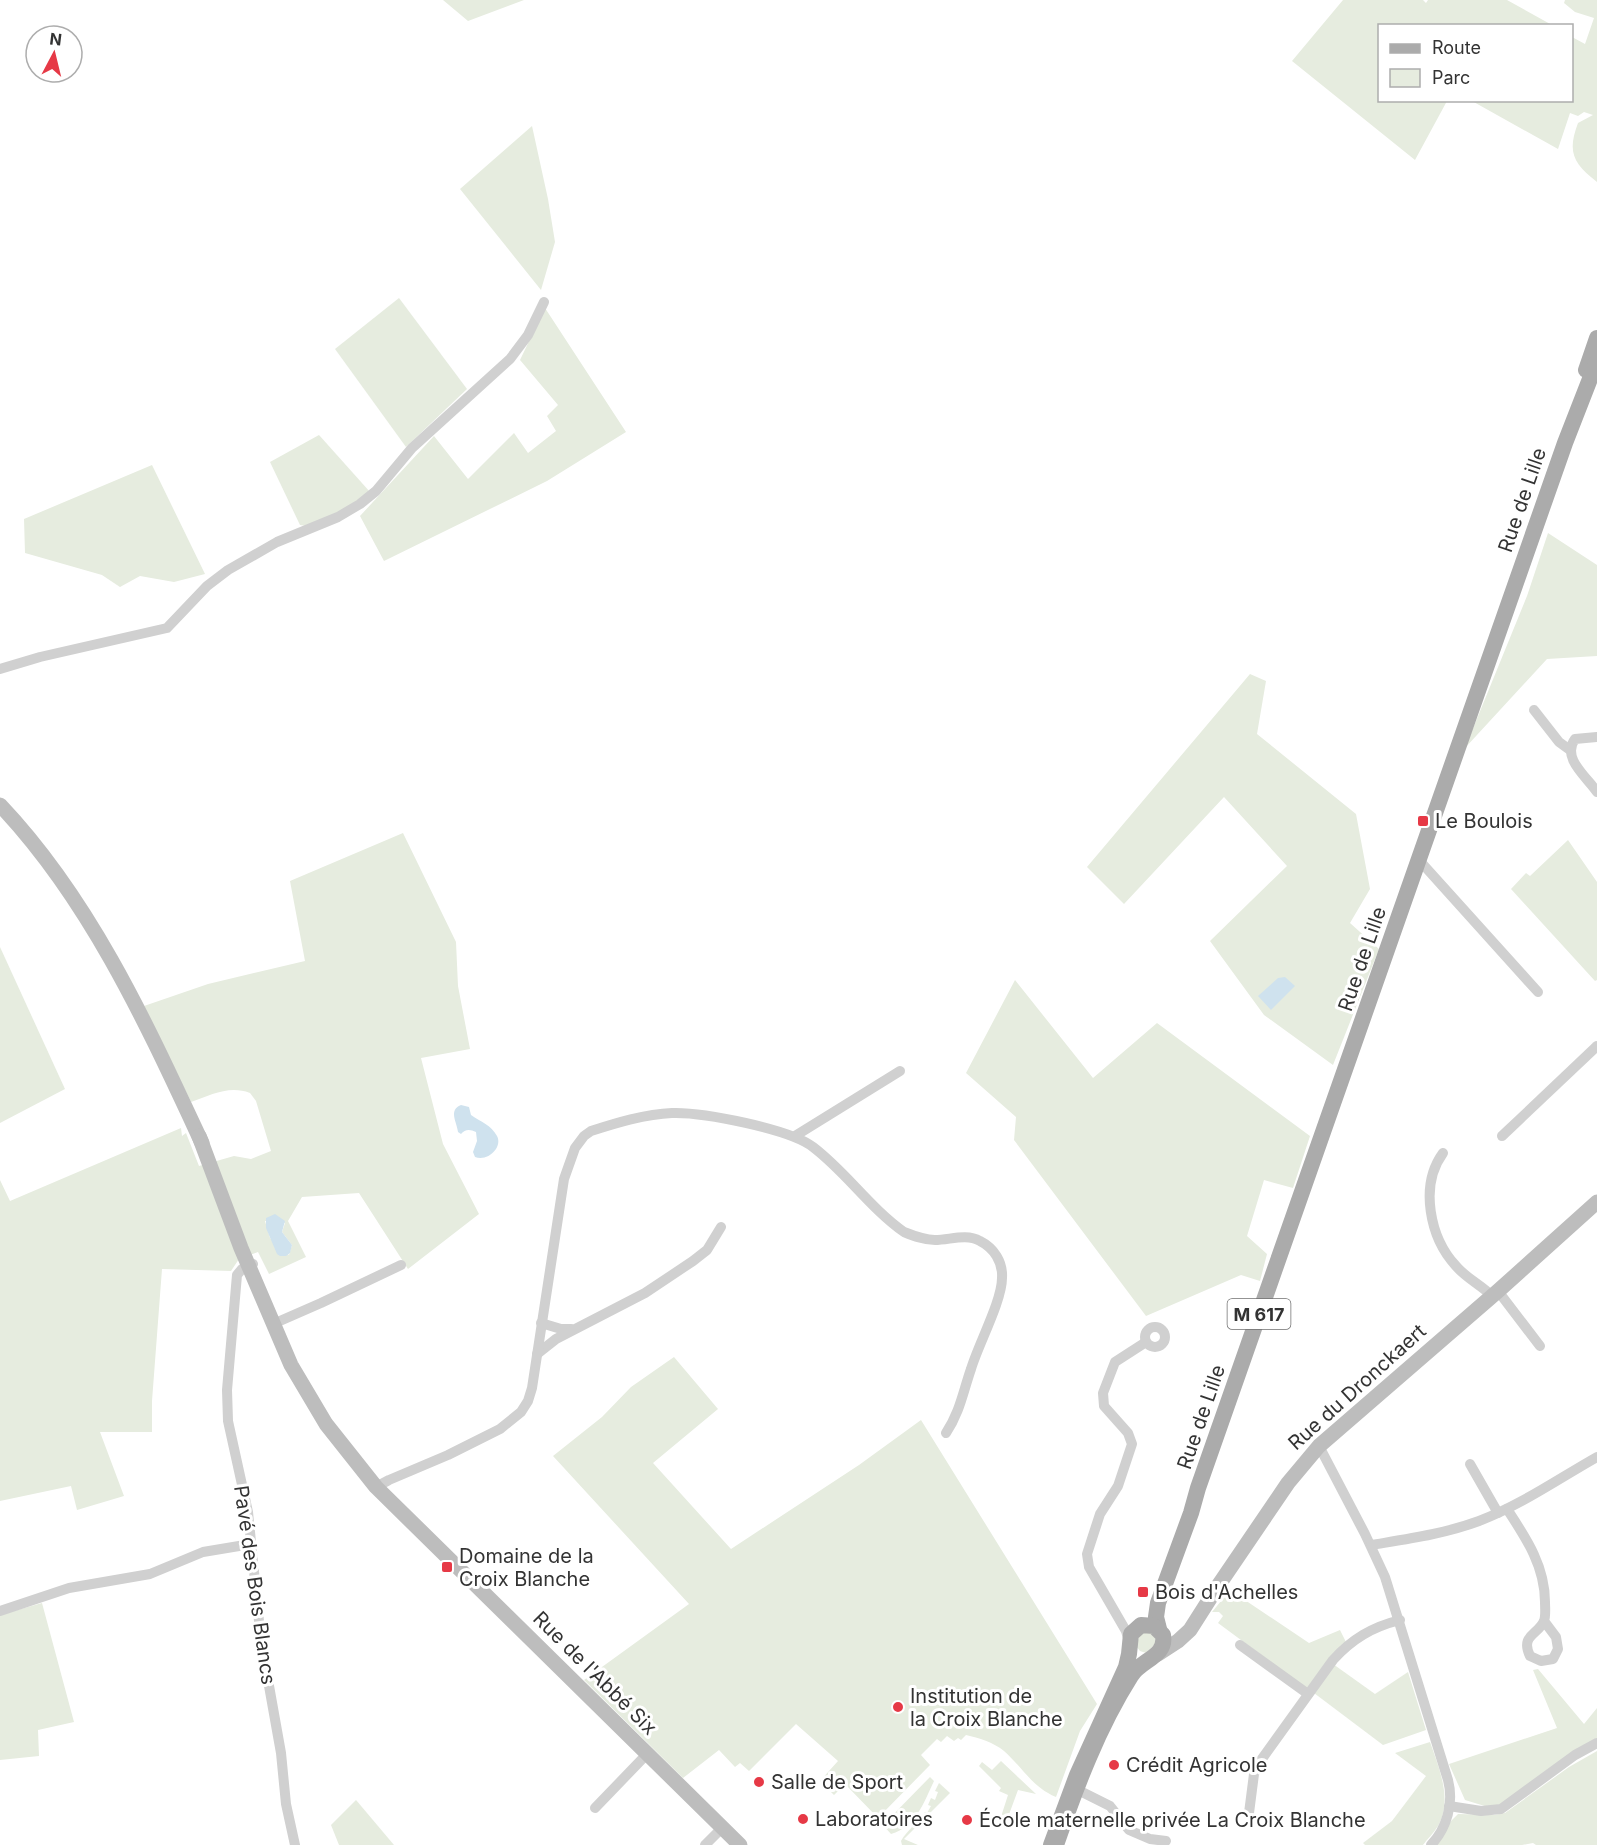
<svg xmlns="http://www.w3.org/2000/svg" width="1597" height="1845" viewBox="0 0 1597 1845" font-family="Inter,sans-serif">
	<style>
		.green { fill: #e6ecdf; fill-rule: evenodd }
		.water { fill: #cfe2ee }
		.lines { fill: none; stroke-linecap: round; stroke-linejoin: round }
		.minor { stroke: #d0d0d0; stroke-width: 10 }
		.secondary { stroke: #bdbdbd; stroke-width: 15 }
		.primary { stroke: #ababab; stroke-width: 16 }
		.poi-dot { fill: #e63946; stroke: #fff; stroke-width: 2 }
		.labels { text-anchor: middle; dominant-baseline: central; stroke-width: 6; stroke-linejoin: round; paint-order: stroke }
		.shield { fill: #fff; stroke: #707070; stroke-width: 1.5 }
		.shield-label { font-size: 18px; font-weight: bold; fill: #333 }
		.street-label { font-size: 20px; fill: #333; stroke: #fff }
		.poi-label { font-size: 20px; fill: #333; stroke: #fff; text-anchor: start }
	</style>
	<rect width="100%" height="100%" fill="#fff"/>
	<g class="green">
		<path d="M 443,0 L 524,0 L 468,21 Z"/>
		<path d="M 1343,0 L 1423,0 L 1426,3 L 1428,0 L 1507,0 L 1552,25 L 1380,26 L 1380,100 L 1447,101 L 1415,160 L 1292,61 Z"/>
		<path d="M 1565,0 L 1597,0 L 1597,182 C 1573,163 1567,152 1578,123 L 1593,115 L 1584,112 L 1578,116 L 1570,113 L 1558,149 L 1472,101 L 1572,100 L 1572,37 L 1585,44 L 1594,18 L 1575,12 L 1564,3 Z"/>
		<path d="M 532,126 L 548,199 L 555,242 L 541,290 L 460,189 Z"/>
		<path d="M 399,298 L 467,389 L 406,447 L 335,349 Z"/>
		<path d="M 545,308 L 626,432 L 547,481 L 384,561 L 360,516 L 434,436 L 468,479 L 514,433 L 528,453 L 556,431 L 547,416 L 558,405 L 520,360 Z"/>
		<path d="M 319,435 L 370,492 L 350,507 L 306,526 L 300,525 L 270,462 Z"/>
		<path d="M 152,465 L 205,574 L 174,582 L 140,576 L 120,587 L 102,575 L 25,553 L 24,519 Z"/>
		<path d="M 1548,533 L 1597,565 L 1597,656 L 1547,659 L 1465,748 L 1527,596 Z"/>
		<path d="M 1250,674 L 1266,681 L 1257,734 L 1356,814 L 1370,889 L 1350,923 L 1379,949 L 1333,1065 L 1264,1015 L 1210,941 L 1287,866 L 1224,797 L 1124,904 L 1087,867 Z"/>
		<path d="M 403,833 L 456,942 L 458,986 L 470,1049 L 421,1058 L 443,1144 L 479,1214 L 408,1269 L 359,1193 L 302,1197 L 288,1221 L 306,1257 L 269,1274 L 258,1252 L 239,1259 L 231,1271 L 162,1269 L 152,1401 L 152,1432 L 100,1432 L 124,1496 L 77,1510 L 71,1486 L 0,1501 L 0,1180 L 10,1201 L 181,1128 L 182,1136 L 186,1133 L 199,1166 L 234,1156 L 251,1159 L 271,1151 L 256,1101 L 250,1093 C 229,1085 211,1095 191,1102 L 144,1006 L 208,984 L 305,961 L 290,881 ZM 265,1221 L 285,1223 L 282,1232 L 292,1245 L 289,1255 L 270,1238 Z"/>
		<path d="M 1568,840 L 1597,882 L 1597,980 L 1595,981 L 1511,889 L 1526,873 L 1530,876 Z"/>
		<path d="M 0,947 L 65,1089 L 0,1123 Z"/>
		<path d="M 1015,980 L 1093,1078 L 1157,1023 L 1310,1136 L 1293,1188 L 1264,1180 L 1247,1236 L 1267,1254 L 1260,1281 L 1241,1275 L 1146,1316 L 1014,1140 L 1016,1117 L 966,1073 Z"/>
		<path d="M 674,1357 L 718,1409 L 653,1463 L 731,1549 L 859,1465 L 921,1420 L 1097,1704 L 1080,1731 L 1056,1797 C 1032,1787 1023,1768 1004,1751 C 993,1742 979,1738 966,1735 L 961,1740 L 958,1738 L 954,1741 L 947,1736 L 941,1742 L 937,1739 L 921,1755 L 930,1765 L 878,1818 L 845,1784 L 834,1795 L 820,1781 L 838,1761 L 796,1724 L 749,1771 L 740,1763 L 735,1767 L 719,1750 L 683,1778 L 584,1680 L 689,1604 L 553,1456 L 602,1417 L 631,1387 Z"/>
		<path d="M 1230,1590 L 1309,1643 L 1340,1630 L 1346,1642 L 1307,1689 L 1218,1623 L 1223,1616 L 1219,1612 L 1212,1612 Z"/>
		<path d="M 42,1603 L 74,1722 L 38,1730 L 39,1756 L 0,1760 L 0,1615 Z"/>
		<path d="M 1141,1631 L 1155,1633 L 1159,1640 L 1146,1653 L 1140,1651 L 1136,1646 Z"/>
		<path d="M 1333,1664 L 1375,1694 L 1408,1672 L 1426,1730 L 1383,1745 L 1314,1693 Z"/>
		<path d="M 1538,1669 L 1584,1724 L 1597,1708 L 1597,1740 L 1502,1804 L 1488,1807 L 1465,1800 L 1449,1764 L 1557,1728 L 1533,1670 Z"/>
		<path d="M 1430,1742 C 1439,1768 1453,1800 1438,1826 C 1434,1833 1427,1839 1423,1845 L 1365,1845 L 1363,1843 L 1392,1821 L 1426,1776 L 1395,1753 Z"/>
		<path d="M 1597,1751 L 1597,1845 L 1536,1845 L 1533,1843 L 1522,1845 L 1437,1845 L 1451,1821 L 1458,1814 L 1494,1815 L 1505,1813 L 1569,1767 Z"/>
		<path d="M 1001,1761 L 1036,1794 L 1018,1790 L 1004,1828 L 998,1826 L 1008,1795 L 999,1791 L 1001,1788 L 979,1766 L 982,1762 L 992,1770 Z"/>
		<path d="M 930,1777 L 934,1781 C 924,1802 916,1827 891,1834 L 883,1825 Z"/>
		<path d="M 939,1783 L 950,1793 L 904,1839 L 918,1845 L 902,1845 L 901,1841 C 907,1830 918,1823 925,1812 L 927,1813 L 931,1806 L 928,1805 L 931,1798 L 935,1800 L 938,1792 L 935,1791 Z"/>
		<path d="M 356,1800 L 394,1845 L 339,1845 L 331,1825 Z"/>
	</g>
	<g class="water">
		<path d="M 1285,977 L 1295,986 L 1271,1010 L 1258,996 L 1278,978 Z"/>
		<path d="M 461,1105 L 469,1107 L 471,1115 C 481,1122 491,1125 497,1136 C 503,1147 488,1162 475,1157 L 473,1152 L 477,1141 L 476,1132 C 470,1129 465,1129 461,1134 L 458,1132 C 457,1122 448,1110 461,1105 Z"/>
		<path d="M 275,1214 L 285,1221 L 282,1232 L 292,1245 L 290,1253 L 286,1256 L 280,1256 L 277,1254 L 266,1228 L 266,1218 Z"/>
	</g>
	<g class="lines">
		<g class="minor">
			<path d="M 0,669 L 40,657 L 167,628 L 207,586 L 228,570 L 277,542 L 338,517 L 360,504 L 376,491 L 412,448 L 510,359 L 528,335 L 544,302"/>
			<path d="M 1534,710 L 1559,742 L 1570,750"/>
			<path d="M 1597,737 L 1575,739 C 1561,758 1587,777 1597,792"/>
			<path d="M 1419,860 L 1538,992"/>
			<path d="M 795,1136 L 900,1071"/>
			<path d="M 1502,1136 L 1597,1046"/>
			<path d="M 1443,1153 C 1419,1186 1430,1238 1456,1266 C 1466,1278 1481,1285 1492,1296"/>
			<path d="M 253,1264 L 242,1269 L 237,1275 L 227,1390 L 228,1421 L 248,1512 L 261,1641 L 281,1753 L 286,1804 L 295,1845"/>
			<path d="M 1498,1291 L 1540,1346"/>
			<path d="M 541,1323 L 561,1329 L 571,1329"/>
			<path d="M 273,1324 L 321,1303 L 401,1265"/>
			<circle cx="1155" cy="1337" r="10"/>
			<path d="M 537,1354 L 556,1339 L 645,1293 L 693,1261 L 707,1250 L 721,1227"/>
			<path d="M 1319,1446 L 1365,1534 L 1385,1577 L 1448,1780 C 1454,1803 1447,1828 1431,1845"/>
			<path d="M 1470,1464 L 1498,1513"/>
			<path d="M 376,1487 L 389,1480 L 448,1455 L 500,1429 L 521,1412 L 528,1401 L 532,1388 L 564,1179 L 575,1148 L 584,1136 L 591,1131 C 616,1123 645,1114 672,1113 C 703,1112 790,1129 813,1147 C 846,1172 870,1208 904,1232 C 914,1236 924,1240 935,1240 C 950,1240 966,1233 980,1241 C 994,1248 1003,1262 1002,1278 C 1002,1301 978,1345 971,1369 C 963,1392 960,1412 946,1433"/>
			<path d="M 1507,1509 C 1526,1538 1545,1566 1545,1602 C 1545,1607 1546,1616 1544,1621 C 1538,1635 1520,1635 1530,1656 L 1541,1661 L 1553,1659 L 1558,1649 L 1556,1637 L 1544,1621"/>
			<path d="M 1371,1545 C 1407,1539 1444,1534 1479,1521 C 1521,1505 1558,1479 1597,1457"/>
			<path d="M 0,1611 L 69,1588 L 150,1574 L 203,1552 L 251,1544"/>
			<path d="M 1129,1641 L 1126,1631 L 1089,1567 L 1087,1554 L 1100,1514 L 1118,1486 L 1132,1444 L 1128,1433 L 1104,1406 L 1103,1393 L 1115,1362 L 1146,1342"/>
			<path d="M 1240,1645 L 1308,1694"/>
			<path d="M 1076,1789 L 1110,1806 L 1129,1830 L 1150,1839 L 1166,1841"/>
			<path d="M 1449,1806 L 1481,1811 L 1501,1809 L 1575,1755 L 1597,1743"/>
			<path d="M 595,1808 L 647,1754"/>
			<path d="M 1249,1813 L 1254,1774 L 1259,1763 L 1333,1660 C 1352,1639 1372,1627 1400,1620"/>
			<path d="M 705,1845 L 722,1828"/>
		</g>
		<g class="secondary">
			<path d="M 0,805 C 91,901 147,1025 202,1143"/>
			<path d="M 199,1136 L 241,1248 L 291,1365 L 326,1424 L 376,1487 L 740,1845"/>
			<path d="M 1158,1654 L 1178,1641 L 1190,1630 L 1218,1586 L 1288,1483 L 1319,1446 L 1498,1291 L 1597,1202"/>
		</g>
		<g class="primary">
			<path d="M 1586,370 L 1597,338"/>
			<path d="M 1159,1629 L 1156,1617 L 1158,1603 L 1191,1513 L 1198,1488 L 1565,443 L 1597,361"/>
			<path d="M 1051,1845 L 1077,1775 L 1126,1667 L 1129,1654 L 1131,1634 L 1141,1625 L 1154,1626 L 1163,1635 C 1167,1657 1140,1660 1131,1676 C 1098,1728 1076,1787 1056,1845"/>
		</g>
	</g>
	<g class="poi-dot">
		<rect x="1417" y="815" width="12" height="12" rx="3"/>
		<rect x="441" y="1561" width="12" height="12" rx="3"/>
		<rect x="1137" y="1586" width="12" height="12" rx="3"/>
		<circle cx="898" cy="1707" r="6"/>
		<circle cx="1114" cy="1765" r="6"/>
		<circle cx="759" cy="1782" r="6"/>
		<circle cx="803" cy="1819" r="6"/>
		<circle cx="967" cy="1820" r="6"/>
	</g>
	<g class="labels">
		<rect class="shield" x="1227.5" y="1299" width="63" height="30" rx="4.5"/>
		<g class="shield-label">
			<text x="1259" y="1314">M 617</text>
		</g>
		<g class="street-label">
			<text transform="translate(1522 500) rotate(-71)">Rue de Lille</text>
			<text transform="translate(1362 959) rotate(-71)">Rue de Lille</text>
			<text transform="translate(1357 1387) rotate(-42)">Rue du Dronckaert</text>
			<text transform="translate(1201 1417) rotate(-71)">Rue de Lille</text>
			<text transform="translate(255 1585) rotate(82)">Pavé des Bois Blancs</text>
			<text transform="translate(595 1673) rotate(45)">Rue de l'Abbé Six</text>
		</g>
		<g class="poi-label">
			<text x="1435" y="821">Le Boulois</text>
			<text x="459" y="1556">Domaine de la<tspan x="459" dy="23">Croix Blanche</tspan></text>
			<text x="1155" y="1592">Bois d'Achelles</text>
			<text x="910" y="1696">Institution de<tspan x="910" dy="23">la Croix Blanche</tspan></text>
			<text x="1126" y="1765">Crédit Agricole</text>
			<text x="771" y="1782">Salle de Sport</text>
			<text x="815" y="1819">Laboratoires</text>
			<text x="979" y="1820">École maternelle privée La Croix Blanche</text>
		</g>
	</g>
	<rect x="1378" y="24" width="195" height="78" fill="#ffffff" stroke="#adadad" stroke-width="1.5"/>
	<rect x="1390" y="44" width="30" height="9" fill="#ababab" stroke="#adadad" stroke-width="1.5"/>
	<text x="1432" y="54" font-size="18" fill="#333333">Route</text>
	<rect x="1390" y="69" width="30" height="18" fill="#e6ecdf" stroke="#adadad" stroke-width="1.5"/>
	<text x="1432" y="84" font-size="18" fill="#333333">Parc</text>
	<g transform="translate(54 54) rotate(7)"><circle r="28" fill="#ffffff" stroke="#adadad" stroke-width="1.5"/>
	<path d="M0-4.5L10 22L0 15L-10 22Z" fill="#e63946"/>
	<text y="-9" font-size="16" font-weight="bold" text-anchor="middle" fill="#333333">N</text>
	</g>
</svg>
